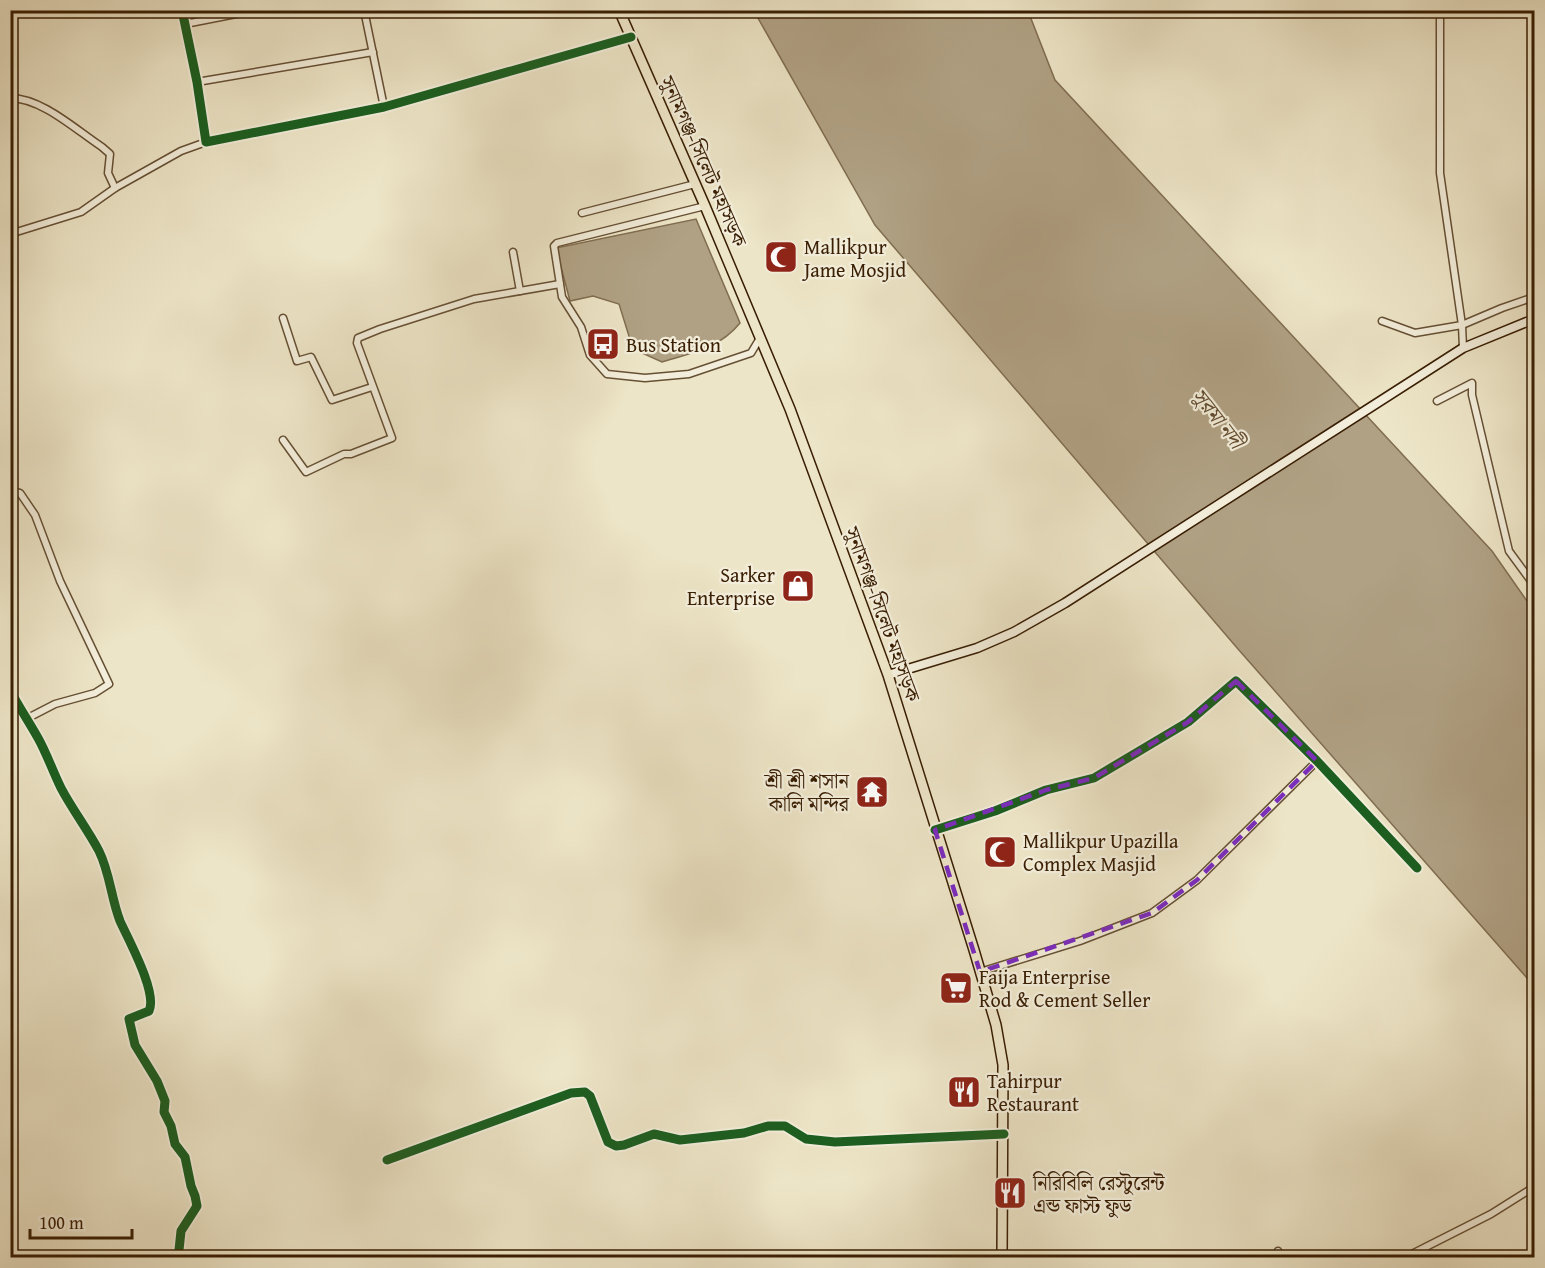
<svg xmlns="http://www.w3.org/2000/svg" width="1545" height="1268" viewBox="0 0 1545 1268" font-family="'Gentium Book Plus','Noto Serif Bengali',serif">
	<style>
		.water { fill: #b0a184; stroke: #806d50; stroke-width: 1.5 }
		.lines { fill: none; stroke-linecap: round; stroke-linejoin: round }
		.minor-casing { stroke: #665034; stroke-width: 9 }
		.secondary-casing { stroke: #391e03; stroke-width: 11 }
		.primary-casing { stroke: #391e03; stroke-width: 12 }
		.minor { stroke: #f3eedb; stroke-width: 6 }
		.secondary { stroke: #f3eedb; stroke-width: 8 }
		.primary { stroke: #ede5c7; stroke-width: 9 }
		.cycleway-casing { stroke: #f3eedb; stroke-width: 13 }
		.cycleway { stroke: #1b5e20; stroke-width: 9 }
		.marked { fill: none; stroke: #7b2cbf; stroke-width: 4.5; stroke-dasharray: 12 8; stroke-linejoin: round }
		.labels { text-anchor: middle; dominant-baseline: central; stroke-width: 4.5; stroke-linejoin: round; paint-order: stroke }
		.street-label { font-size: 20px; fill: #391e03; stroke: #f3eedb }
		.poi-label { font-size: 20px; fill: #391e03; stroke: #f3eedb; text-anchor: start }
		.water-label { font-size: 21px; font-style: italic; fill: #634c30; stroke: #f3eedb }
	</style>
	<rect width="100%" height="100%" fill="#ede5c7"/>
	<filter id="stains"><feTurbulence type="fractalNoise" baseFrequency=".00333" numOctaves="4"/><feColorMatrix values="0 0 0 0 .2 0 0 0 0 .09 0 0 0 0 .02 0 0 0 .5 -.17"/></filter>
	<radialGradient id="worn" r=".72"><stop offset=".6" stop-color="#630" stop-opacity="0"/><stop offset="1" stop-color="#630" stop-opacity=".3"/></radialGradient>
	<g class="water">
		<path d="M 754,11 L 1028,11 L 1055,80 L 1492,551 L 1534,611 L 1534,986 L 1238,649 L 875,225 Z"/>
		<path d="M 696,219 L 740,323 C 720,348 692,353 662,362 L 633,349 L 619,304 L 593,296 L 570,301 L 556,248 Z"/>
	</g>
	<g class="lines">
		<g class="minor-casing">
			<g id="minor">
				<path d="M 182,10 L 197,82 L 206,142 L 384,107 L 631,37"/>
				<path d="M 364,10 L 384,107"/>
				<path d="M 1440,10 L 1440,173 L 1462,325 L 1463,348"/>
				<path d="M 185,24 L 257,10"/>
				<path d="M 197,82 L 373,52"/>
				<path d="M 10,98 C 42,98 76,130 102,147 L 110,154 L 108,173 L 115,188"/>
				<path d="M 705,206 L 557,243 L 554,246 L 562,297 L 581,327 L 590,355 L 607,374 L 645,378 L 689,374 L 751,353 L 760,338"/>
				<path d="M 582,213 L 695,184"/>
				<path d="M 10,234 L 81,212 L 115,188 L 181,151 L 206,142"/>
				<path d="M 513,252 L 520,291"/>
				<path d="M 283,318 L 297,361 L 311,357 L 332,400 L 372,387"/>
				<path d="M 1382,321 L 1415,333 L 1462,325 L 1502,308 L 1534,297"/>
				<path d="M 1437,401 L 1472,383 L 1472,395 L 1509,551 L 1534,585"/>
				<path d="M 283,440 L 306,472 L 344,454 L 351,454 L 392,438 L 357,343 L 358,338 L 380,329 L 474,299 L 560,284"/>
				<path d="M 10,490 L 20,493 L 35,515 L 60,581 L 109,684 L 95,693 L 55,704 L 26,719"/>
				<path d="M 10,690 C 19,707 29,722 38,738 C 47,754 53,772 61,788 C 72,809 88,830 99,851 C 110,873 111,898 120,921 C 128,939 158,993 149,1011 L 129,1019 L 135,1045 L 157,1081 L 165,1101 L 164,1112 L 171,1126 L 175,1144 L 185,1157 L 191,1186 L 195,1196 L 197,1206 L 181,1231 L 179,1250 L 181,1258"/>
				<path d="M 935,830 L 995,811 L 1046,790 L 1094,778 L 1188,722 L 1236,681 L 1317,761 L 1417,868"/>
				<path d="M 980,972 L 1080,941 L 1152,913 L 1197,880 L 1317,761"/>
				<path d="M 387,1160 L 571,1093 L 585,1092 L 590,1096 L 608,1142 L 616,1146 L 624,1145 L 654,1134 L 680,1140 L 744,1133 L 768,1126 L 785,1126 L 806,1139 L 835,1142 L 1004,1134"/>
				<path d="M 1278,1251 L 1278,1258"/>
				<path d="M 1404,1258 L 1491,1214 L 1534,1187"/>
			</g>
		</g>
		<g class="secondary-casing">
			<path id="secondary" d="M 888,675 L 977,648 L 1014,632 L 1065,603 L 1463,348 L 1534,319"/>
		</g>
		<g class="primary-casing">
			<path id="primary" d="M 619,10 L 705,206 L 790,409 L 888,675 L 974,950 L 996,1025 L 1003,1065 L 1002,1258"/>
		</g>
		<use href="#minor" class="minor"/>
		<use href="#secondary" class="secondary"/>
		<use href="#primary" class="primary"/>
		<g class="cycleway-casing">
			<g id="cycleway">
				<path d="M 182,10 L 197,82 L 206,142 L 384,107 L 631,37"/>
				<path d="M 10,690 C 19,707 29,722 38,738 C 47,754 53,772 61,788 C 72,809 88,830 99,851 C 110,873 111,898 120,921 C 128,939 158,993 149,1011 L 129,1019 L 135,1045 L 157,1081 L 165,1101 L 164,1112 L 171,1126 L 175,1144 L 185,1157 L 191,1186 L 195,1196 L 197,1206 L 181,1231 L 179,1250 L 181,1258"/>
				<path d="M 935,830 L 995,811 L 1046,790 L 1094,778 L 1188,722 L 1236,681 L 1317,761 L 1417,868"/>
				<path d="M 387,1160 L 571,1093 L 585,1092 L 590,1096 L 608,1142 L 616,1146 L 624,1145 L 654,1134 L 680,1140 L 744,1133 L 768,1126 L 785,1126 L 806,1139 L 835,1142 L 1004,1134"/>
			</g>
		</g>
		<use href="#cycleway" class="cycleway"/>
	</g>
	<path class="marked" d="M 1236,681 L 1317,761 L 1197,880 L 1152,913 L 980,972 L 935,830 L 1046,790 L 1094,778 L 1188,722 Z"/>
	<defs>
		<g id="mosque-square" transform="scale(1.725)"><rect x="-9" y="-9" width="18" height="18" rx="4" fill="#8f2418" stroke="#f3eedb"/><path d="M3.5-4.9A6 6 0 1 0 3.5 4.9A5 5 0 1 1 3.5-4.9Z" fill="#fff"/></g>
		<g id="bus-square" transform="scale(1.725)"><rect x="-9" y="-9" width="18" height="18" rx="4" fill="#8f2418" stroke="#f3eedb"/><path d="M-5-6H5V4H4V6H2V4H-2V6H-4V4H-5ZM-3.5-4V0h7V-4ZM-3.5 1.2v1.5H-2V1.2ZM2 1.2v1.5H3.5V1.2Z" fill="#fff"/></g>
		<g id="shop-square" transform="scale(1.725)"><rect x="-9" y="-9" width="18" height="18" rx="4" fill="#8f2418" stroke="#f3eedb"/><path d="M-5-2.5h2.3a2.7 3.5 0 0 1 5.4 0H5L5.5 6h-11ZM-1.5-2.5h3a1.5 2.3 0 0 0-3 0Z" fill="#fff"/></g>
		<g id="temple-square" transform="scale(1.725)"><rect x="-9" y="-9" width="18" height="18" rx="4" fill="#8f2418" stroke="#f3eedb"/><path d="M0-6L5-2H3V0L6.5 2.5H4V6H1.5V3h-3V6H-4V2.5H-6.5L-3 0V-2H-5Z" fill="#fff"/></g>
		<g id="supermarket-square" transform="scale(1.725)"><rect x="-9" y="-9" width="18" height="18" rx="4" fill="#8f2418" stroke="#f3eedb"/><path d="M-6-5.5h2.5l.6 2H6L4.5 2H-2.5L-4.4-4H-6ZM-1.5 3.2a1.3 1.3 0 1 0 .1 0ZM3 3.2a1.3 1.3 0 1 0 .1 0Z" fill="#fff"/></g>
		<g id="restaurant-square" transform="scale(1.725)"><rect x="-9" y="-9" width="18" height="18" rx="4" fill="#8f2418" stroke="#f3eedb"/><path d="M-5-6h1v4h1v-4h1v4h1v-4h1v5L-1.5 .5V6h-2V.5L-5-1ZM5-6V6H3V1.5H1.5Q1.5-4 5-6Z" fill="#fff"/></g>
	</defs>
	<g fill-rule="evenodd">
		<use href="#mosque-square" x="781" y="257"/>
		<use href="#bus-square" x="603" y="344"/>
		<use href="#shop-square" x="798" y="586"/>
		<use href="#temple-square" x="872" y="792"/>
		<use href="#mosque-square" x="1000" y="852"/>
		<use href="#supermarket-square" x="956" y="988"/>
		<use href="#restaurant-square" x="964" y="1092"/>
		<use href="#restaurant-square" x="1010" y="1193"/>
	</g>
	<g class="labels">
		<g class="street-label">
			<text transform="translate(704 161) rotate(66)">সুনামগঞ্জ-সিলেট মহাসড়ক</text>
			<text transform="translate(883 614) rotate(70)">সুনামগঞ্জ-সিলেট মহাসড়ক</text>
		</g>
		<g class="poi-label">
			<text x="804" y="246">Mallikpur<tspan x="804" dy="23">Jame Mosjid</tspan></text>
			<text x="626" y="344">Bus Station</text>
			<text x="775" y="574" text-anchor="end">Sarker<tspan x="775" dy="23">Enterprise</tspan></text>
			<text x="849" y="780" text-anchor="end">শ্রী শ্রী শসান<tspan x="849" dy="23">কালি মন্দির</tspan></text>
			<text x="1023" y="840">Mallikpur Upazilla<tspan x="1023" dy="23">Complex Masjid</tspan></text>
			<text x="979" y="976">Faija Enterprise<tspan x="979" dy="23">Rod &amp; Cement Seller</tspan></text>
			<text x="987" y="1080">Tahirpur<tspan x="987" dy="23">Restaurant</tspan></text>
			<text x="1033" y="1182">নিরিবিলি রেস্টুরেন্ট<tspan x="1033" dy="23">এন্ড ফাস্ট ফুড</tspan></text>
		</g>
		<g class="water-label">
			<text transform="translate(1218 418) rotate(52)">সুরমা নদী</text>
		</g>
	</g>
	<rect width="1545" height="1268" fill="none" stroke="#ede5c7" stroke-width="36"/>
	<rect x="12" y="12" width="1521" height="1244" fill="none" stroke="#391e03" stroke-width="3"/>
	<rect x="18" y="18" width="1509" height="1232" fill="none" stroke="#391e03" stroke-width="1.5"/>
	<path d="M30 1229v9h102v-9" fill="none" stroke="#391e03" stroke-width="3"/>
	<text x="39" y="1229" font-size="18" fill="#391e03" stroke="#f3eedb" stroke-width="4.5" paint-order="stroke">100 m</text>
	<rect width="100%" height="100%" filter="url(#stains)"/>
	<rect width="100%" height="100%" fill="url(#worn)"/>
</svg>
